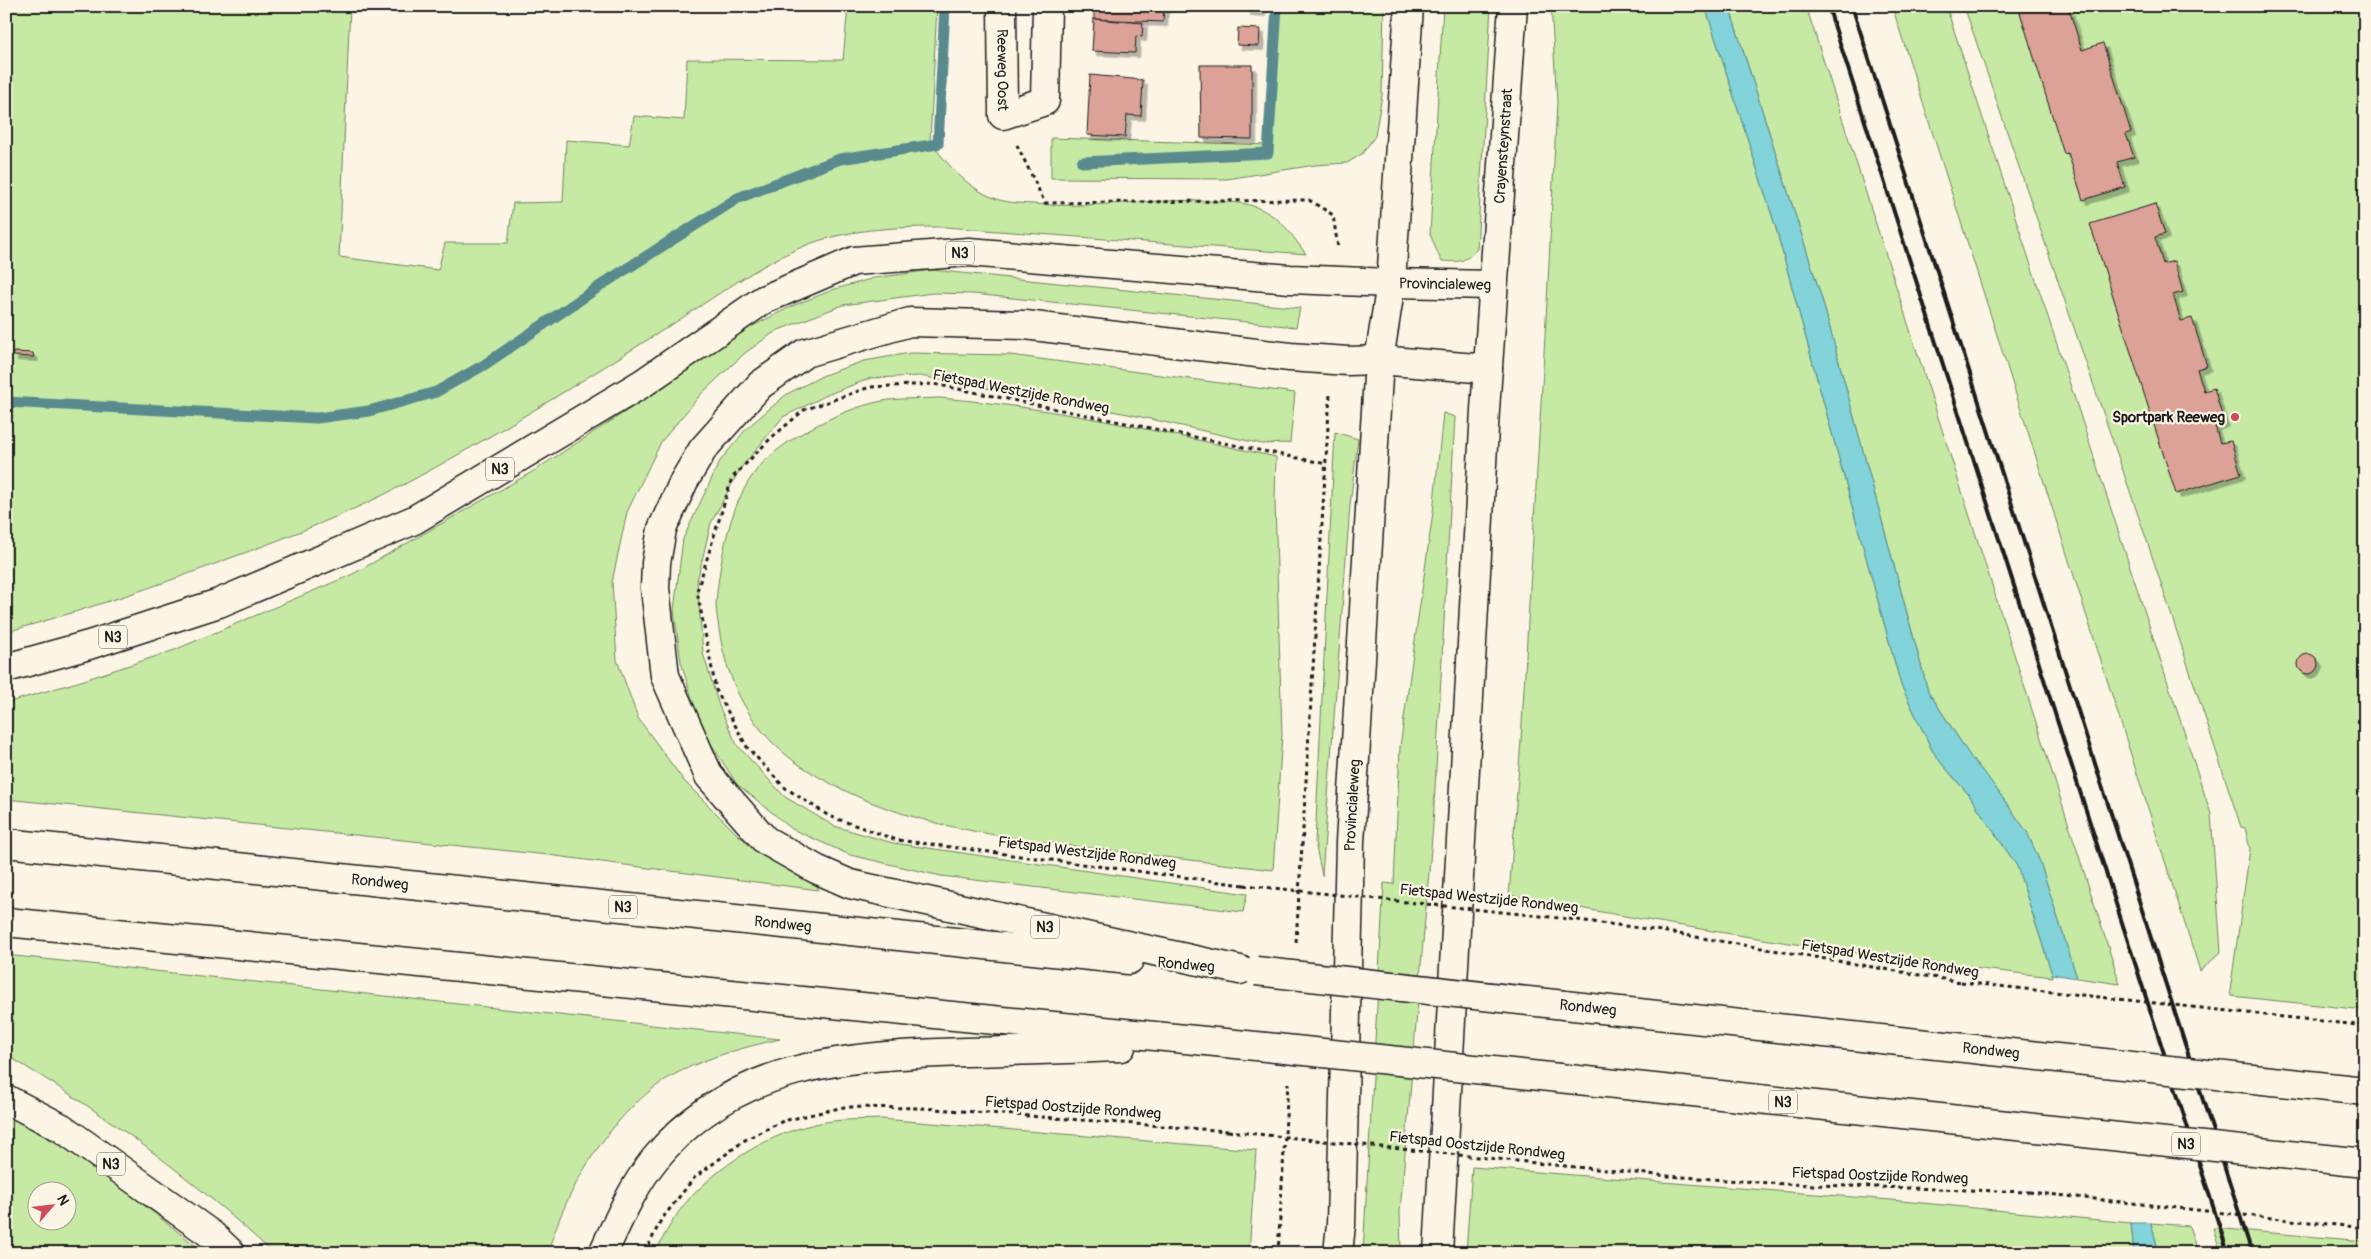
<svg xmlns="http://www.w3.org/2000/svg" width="2371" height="1259" viewBox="0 0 2371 1259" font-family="Pangolin,sans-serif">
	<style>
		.green { fill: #c6eaa4; stroke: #718360; fill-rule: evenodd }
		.water { fill: #82d3da; stroke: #598a8e }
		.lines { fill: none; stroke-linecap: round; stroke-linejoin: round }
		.stream { stroke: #598a8e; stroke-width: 11 }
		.building { fill: #dca298; stroke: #1c1c1c; filter: url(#shadow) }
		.minor-casing { stroke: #1c1c1c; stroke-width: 31 }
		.secondary-casing { stroke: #1c1c1c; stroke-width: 31 }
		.trunk-casing { stroke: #1c1c1c; stroke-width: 31 }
		.path { stroke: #1c1c1c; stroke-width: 3; stroke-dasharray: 4 4; stroke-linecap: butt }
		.minor { stroke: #fcf5e5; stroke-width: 28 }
		.secondary { stroke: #fcf5e5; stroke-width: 28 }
		.trunk { stroke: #fcf5e5; stroke-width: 28 }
		.rail { stroke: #1c1c1c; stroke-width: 4 }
		.trunk-bridge-casing { stroke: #1c1c1c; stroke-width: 31; stroke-linecap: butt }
		.path-bridge { stroke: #1c1c1c; stroke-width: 3; stroke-dasharray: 4 4; stroke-linecap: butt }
		.trunk-bridge { stroke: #fcf5e5; stroke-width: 28 }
		.poi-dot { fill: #d1495b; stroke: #fcf5e5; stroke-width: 2 }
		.labels { text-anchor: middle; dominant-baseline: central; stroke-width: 4.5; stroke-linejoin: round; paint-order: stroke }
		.shield { fill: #fcf5e5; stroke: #5f5d58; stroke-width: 1 }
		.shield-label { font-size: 14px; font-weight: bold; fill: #1c1c1c }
		.street-label { font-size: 15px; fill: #1c1c1c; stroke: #fcf5e5 }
		.poi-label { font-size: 15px; font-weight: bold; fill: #1c1c1c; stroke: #fcf5e5; text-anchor: end }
	</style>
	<defs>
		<filter id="shadow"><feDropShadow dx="4.5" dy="4.5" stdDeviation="0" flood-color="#0004"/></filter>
	</defs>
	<rect width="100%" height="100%" fill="#fcf5e5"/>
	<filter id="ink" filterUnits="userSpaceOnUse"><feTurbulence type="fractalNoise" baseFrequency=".02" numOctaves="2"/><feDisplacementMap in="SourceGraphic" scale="10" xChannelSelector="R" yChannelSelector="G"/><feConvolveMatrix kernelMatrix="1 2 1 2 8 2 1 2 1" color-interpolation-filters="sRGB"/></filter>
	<g filter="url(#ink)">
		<g class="green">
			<path d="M 6,6 L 350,6 L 339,257 L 438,270 L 445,243 L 508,243 L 513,203 L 563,202 L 566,140 L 629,145 L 634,116 L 684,120 L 687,59 L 843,60 L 848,6 L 937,6 L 930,141 C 947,164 966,187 994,198 C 1006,203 1019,203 1032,204 C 1090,209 1148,198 1206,201 C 1227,202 1250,201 1268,213 C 1285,222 1295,240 1306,254 L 945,227 C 900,227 855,228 812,243 C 761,262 714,298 668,327 C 582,381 495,436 405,484 C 348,514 288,537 228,559 C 155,587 82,611 6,632 Z"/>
			<path d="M 1278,6 L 1384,6 L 1382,95 L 1375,136 L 1362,154 L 1347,163 L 1315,165 L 1227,179 L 1051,178 L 1051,138 L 1273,145 Z"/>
			<path d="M 1443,6 L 1491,6 L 1477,249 C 1464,263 1459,262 1441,261 L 1430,234 Z"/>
			<path d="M 1551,6 L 1705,6 L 1775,225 L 1901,685 L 1932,750 L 1942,764 L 1969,795 L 2017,866 L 2053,977 C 1870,958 1689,929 1509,895 L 1521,740 L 1547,302 L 1557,102 Z"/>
			<path d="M 1729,6 L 1806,6 L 2120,984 L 2077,978 L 2040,862 L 2027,832 L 1992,783 L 1970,756 L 1928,691 L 1822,299 Z"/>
			<path d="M 1892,6 L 1946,6 L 2211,814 L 2221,952 L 2200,971 Z"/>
			<path d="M 1964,6 L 2365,6 L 2365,1010 L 2231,996 L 2230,991 L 2250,849 L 2245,828 L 2241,827 L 2149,547 Z"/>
			<path d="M 932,270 L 1300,308 L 1296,327 L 973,294 L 933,293 L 843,305 L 776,331 L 745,353 L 701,394 L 661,442 L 627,512 L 612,582 L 617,660 L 638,718 L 684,781 L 739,836 L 771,858 L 817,882 L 818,890 L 548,855 L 6,799 L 6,703 L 81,681 L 172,651 L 353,574 L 532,472 L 659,390 L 743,331 L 792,306 L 835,289 L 874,278 Z"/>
			<path d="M 910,353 L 1010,355 L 1295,393 L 1290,443 L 1262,444 L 1128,414 L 920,376 L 871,378 L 829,394 L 783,417 L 740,469 L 711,523 L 697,581 L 703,653 L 719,706 L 737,745 L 785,797 L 834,826 L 893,843 L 1247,894 L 1243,912 L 941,876 L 850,855 L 792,829 L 736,783 L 701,728 L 681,662 L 674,610 L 683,539 L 720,461 L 747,428 L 787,394 L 824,375 L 864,361 Z"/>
			<path d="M 940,398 C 1054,407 1165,433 1276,457 L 1275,502 L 1282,735 L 1273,870 C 1212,863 1151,855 1090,848 C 986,835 890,824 801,766 C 753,734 727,685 719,629 C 718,621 716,612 716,604 C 717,587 720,569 723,553 C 729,524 737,496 755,472 C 780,439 848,405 889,400 C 906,398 923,399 940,398 Z"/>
			<path d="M 1443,413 L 1455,417 L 1433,825 L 1400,1212 L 1401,1253 L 1363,1253 L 1384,883 L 1394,884 L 1400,747 L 1433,512 Z"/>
			<path d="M 1335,432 L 1358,439 L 1350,505 L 1322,876 L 1315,842 Z"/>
			<path d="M 6,955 L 72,962 L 780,1039 C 745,1047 711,1056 679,1072 C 617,1103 565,1188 548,1253 L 273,1253 C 189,1175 105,1113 6,1055 Z"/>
			<path d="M 6,1114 L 89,1162 L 205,1253 L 6,1253 ZM 38,1192 L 68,1192 L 68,1222 L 38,1222 Z"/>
			<path d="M 882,1119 L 1256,1150 L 1249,1253 L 655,1253 C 665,1234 675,1214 690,1198 C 727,1159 778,1128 832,1121 C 848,1119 865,1120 882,1119 Z"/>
			<path d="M 1472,1167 L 1891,1200 L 2131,1223 L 2134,1253 L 1466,1253 Z"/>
			<path d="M 2151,1223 L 2189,1226 L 2198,1253 L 2159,1253 Z"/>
			<path d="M 2213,1228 L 2365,1241 L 2365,1253 L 2221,1253 Z"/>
		</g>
		<g class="water">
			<path d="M 1705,6 L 1729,6 L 1822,299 L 1928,691 L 1970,756 L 1992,783 L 2027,832 L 2040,862 L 2077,978 L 2052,974 L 2017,866 L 1969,795 L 1942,764 L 1932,750 L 1901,685 L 1775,225 Z"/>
			<path d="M 2131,1223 L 2151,1223 L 2159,1253 L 2134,1253 Z"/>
		</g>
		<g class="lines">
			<g class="stream">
				<path d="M 1082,162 L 1268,153 L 1277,6"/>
				<path d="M 6,402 L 317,418 L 369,411 L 436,392 L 484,365 L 609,280 L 738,198 L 840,159 L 938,144 L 945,6"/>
			</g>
		</g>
		<g class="building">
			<path d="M 1094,6 L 1164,6 L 1163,22 L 1094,19 Z"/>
			<path d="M 1246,6 L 1261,6 L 1261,12 L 1246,11 Z"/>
			<path d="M 2018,6 L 2068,6 L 2082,50 L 2103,43 L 2131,132 L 2126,134 L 2134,157 L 2117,162 L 2125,187 L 2083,200 L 2068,153 L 2064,154 Z"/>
			<path d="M 1094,19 L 1143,23 L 1142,37 L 1136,36 L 1135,53 L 1092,51 Z"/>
			<path d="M 1238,28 L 1260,29 L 1259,46 L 1237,45 Z"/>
			<path d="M 1200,65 L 1252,65 L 1252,139 L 1201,138 Z"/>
			<path d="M 1090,75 L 1143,80 L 1141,116 L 1127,115 L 1125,137 L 1087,135 Z"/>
			<path d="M 2155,204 L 2165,234 L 2155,237 L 2163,264 L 2174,261 L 2183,292 L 2173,295 L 2181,321 L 2192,318 L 2207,366 L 2197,369 L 2204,391 L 2214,388 L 2224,422 L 2215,426 L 2220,443 L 2231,441 L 2241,474 L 2176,494 L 2090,224 Z"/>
			<path d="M 13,352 L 33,353 L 34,357 L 13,356 Z"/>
			<circle cx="2308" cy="664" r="10"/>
		</g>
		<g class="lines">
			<g class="minor-casing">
				<g id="minor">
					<path id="s1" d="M 1002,6 L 1003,115 L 1045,101 L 1047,6"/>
				</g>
			</g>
			<g class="secondary-casing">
				<g id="secondary">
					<path id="s2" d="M 1391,283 L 1493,285"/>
					<path d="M 1379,360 L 1488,369"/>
					<path id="s3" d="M 1338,1253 L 1341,1225 L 1350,842 L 1379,360 L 1391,283 L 1409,6"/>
					<path id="s4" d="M 1438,1253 L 1485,410 L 1513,6"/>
				</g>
			</g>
			<g class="trunk-casing">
				<g id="trunk">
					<path d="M 6,668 L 89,645 L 219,603 L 414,520 L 643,383 L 763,300 L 854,261 L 969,252 L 1290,279 L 1391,283"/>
					<path id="s5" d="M 6,843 L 1129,960"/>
					<path d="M 6,922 L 1276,1048"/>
					<path d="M 1240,970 L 850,884 L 816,869 L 765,840 L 709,776 L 665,676 L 655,588 L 656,563 L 662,529 L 684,481 L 703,449 L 760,385 L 805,353 L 910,322 L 1025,325 L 1290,357 L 1348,361 L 1379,360"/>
					<path d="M 1564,1005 L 1983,1050"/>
					<path d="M 1559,1078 L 2007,1125"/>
					<path d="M 6,1099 L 62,1128 L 212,1235 L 231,1253"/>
					<path d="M 603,1253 C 618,1221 632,1188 654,1160 C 734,1061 849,1056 966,1052 C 1017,1051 1069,1049 1121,1047"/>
				</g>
			</g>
			<g class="path">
				<path d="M 1017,145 L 1045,203 L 1309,200 L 1333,215 L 1338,248"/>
				<path d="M 1244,885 L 897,840 L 829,816 L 784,787 L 747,747 L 716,690 L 697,591 L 732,478 L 770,439 L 804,410 L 870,387 L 934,384 L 1327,464"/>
				<path d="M 1569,919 L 1655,930 L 1961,982"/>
				<path d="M 1296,942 L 1330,394"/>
				<path d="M 2358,1025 L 2365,1025"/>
				<path d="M 1555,1165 L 1668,1176 L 1786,1184 L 2029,1192"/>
				<path d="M 645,1253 L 661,1220 L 694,1178 L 745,1140 L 783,1121 L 844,1107 L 922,1108 L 1228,1131"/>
				<path d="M 1278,1253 L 1288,1083"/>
			</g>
			<use href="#minor" class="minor"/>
			<use href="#secondary" class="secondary"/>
			<use href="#trunk" class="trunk"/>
			<g class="rail">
				<path d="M 1828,6 L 2228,1253"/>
				<path d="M 1852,6 L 2252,1253"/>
			</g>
			<g class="trunk-bridge-casing">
				<g id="trunk-bridge">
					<path d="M 1256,971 L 1564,1005"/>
					<path d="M 1276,1048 L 1559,1078"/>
					<path d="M 1983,1050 L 2365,1091"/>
					<path d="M 2007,1125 L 2365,1163"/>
				</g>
			</g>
			<g class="path-bridge">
				<path d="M 1244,885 L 1569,919"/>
				<path d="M 1961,982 L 2358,1025"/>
				<path d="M 1228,1131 L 1555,1165"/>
				<path d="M 2029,1192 L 2365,1228"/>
			</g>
			<use href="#trunk-bridge" class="trunk-bridge"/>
		</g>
	</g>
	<circle class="poi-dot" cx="2235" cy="417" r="5"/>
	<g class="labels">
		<g class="shield">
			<rect x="946" y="241.5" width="28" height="23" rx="4"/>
			<rect x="486" y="457.5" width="28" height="23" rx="4"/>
			<rect x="99" y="625.5" width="28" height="23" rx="4"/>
			<rect x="609" y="895.5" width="28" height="23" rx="4"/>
			<rect x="1031" y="915.5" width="28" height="23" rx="4"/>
			<rect x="1769" y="1090.5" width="28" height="23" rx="4"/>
			<rect x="2172" y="1132.5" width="28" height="23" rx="4"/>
			<rect x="97" y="1152.5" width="28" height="23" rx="4"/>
		</g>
		<g class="shield-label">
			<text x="960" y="253">N3</text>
			<text x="500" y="469">N3</text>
			<text x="113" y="637">N3</text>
			<text x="623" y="907">N3</text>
			<text x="1045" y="927">N3</text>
			<text x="1783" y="1102">N3</text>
			<text x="2186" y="1144">N3</text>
			<text x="111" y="1164">N3</text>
		</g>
		<g class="street-label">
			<text stroke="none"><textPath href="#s1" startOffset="64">Reeweg Oost</textPath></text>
			<text stroke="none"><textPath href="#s4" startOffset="1109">Crayensteynstraat</textPath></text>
			<text stroke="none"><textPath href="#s2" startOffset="54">Provincialeweg</textPath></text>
			<text transform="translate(1021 392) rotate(11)">Fietspad Westzijde Rondweg</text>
			<text stroke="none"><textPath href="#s3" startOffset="448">Provincialeweg</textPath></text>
			<text transform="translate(1087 853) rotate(7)">Fietspad Westzijde Rondweg</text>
			<text stroke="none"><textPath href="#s5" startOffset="376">Rondweg</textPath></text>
			<text transform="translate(1489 899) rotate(6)">Fietspad Westzijde Rondweg</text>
			<text stroke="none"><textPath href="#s5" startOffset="781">Rondweg</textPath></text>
			<text transform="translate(1890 959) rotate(9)">Fietspad Westzijde Rondweg</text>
			<text transform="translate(1186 965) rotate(5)">Rondweg</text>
			<text transform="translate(1588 1008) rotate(6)">Rondweg</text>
			<text transform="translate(1991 1051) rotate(6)">Rondweg</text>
			<text transform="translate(1073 1108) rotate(4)">Fietspad Oostzijde Rondweg</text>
			<text transform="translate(1477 1146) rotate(6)">Fietspad Oostzijde Rondweg</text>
			<text transform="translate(1880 1176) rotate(2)">Fietspad Oostzijde Rondweg</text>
		</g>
		<g class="poi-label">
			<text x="2225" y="417">Sportpark Reeweg</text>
		</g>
	</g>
	<rect width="2371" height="1259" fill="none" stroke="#fcf5e5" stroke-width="25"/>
	<rect x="12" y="12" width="2346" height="1234" fill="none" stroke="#1c1c1c" stroke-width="2" filter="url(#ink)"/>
	<g transform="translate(52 1206) rotate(62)"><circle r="24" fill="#fcf5e5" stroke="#a29e95"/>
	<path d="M0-4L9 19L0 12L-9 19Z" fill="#d1495b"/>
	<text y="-8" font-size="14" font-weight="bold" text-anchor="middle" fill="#1c1c1c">N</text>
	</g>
</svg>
